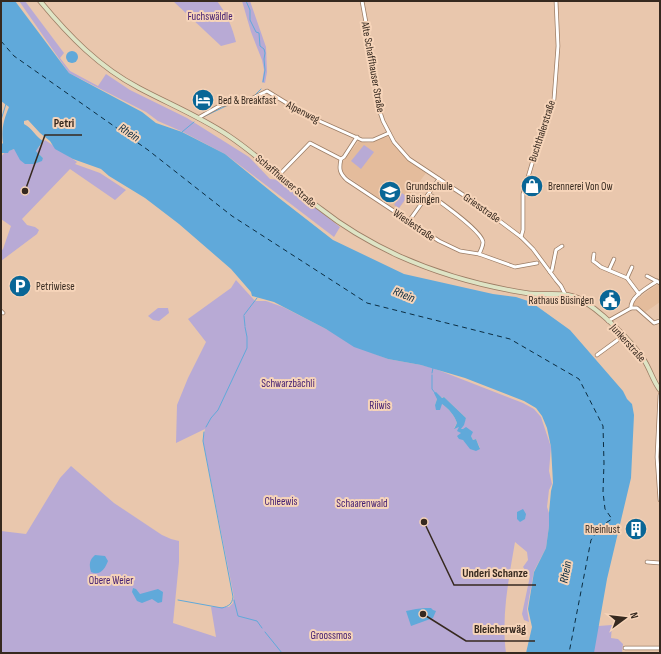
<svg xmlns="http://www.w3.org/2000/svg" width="661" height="654" viewBox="0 0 661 654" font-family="'Sofia Sans Condensed',sans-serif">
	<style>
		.built { fill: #e4bc9c }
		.green { fill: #b8aad5; fill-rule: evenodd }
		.water { fill: #60a9da }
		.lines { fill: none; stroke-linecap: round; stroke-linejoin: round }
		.stream { stroke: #60a9da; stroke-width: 1 }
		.ferry { stroke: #0c2d41; stroke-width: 1; stroke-dasharray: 5 4; stroke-linecap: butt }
		.street-casing { stroke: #9c7d65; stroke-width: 4.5 }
		.secondary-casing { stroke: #9c7d65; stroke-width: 5.5 }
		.street { stroke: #fff; stroke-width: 3 }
		.secondary { stroke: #dee4c5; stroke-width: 4 }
		.labels { text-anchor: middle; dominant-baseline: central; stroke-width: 4; stroke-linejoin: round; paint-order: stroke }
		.park-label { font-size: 11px; fill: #452072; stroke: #f6d4b9 }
		.street-label { font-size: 11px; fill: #36291f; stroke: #f6d4b9 }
		.poi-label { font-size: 11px; fill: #36291f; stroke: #f6d4b9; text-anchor: start }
		.water-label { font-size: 12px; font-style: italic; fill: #0c2d41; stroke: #f6d4b9 }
		.leader { fill: none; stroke: #36291f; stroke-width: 1.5 }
		.callout-dot { fill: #36291f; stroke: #f6d4b9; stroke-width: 1.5 }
		.callout-label { font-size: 12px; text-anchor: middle; font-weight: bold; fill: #36291f; stroke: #f6d4b9; stroke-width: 4; stroke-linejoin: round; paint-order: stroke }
	</style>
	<rect width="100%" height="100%" fill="#e9c7ad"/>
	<g class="built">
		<path d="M 387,136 L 408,159 L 426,173 L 397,211 L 341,172 L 342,162 L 359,141 L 369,143 Z"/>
		<path d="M 658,284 L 660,285 L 660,302 L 644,313 L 638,307 L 633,306 L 634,301 Z"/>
	</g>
	<g class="green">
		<path d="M 19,1 L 25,1 L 64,53 L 60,58 L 70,71 L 98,86 L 106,74 L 130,90 L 187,118 L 249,157 L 270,179 L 280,180 L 340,227 L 334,237 L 225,154 L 183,132 L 158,121 L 146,112 L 69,73 Z"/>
		<path d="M 173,1 L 217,1 C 227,14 232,27 236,42 L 221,46 Z"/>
		<path d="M 242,1 L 250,1 L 266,47 L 267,72 L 265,83 L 262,82 L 264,70 L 262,60 L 251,32 Z"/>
		<path d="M 45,140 L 77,162 L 75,164 L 100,173 L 126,190 L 115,200 L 70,169 L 22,219 L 27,225 L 35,227 L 39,230 L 37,234 L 1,261 L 1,251 L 3,249 L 11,226 L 1,219 L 1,157 L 5,152 L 14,149 L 35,163 L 43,158 L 36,151 Z"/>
		<path d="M 364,145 L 374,152 L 361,169 L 351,161 Z"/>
		<path d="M 402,193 L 407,197 L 399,208 L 394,205 Z"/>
		<path d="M 236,280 L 255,301 L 266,301 L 283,307 L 330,331 L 352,345 L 388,359 L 421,365 L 433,368 L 523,403 L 534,409 L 541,417 L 551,447 L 549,471 L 552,484 L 549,490 L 547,507 L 549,513 L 549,526 L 546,548 L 534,571 L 527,609 L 529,622 L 524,620 L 522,614 L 530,576 L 523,567 L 528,560 L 527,552 L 515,542 C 509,578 501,616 506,653 L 1,653 L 1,531 L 26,534 L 60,478 L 71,466 L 114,503 L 162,535 L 171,539 L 179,541 L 179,562 L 173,623 L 216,637 L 211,607 L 229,607 L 233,603 L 234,597 L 203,441 L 205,429 L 176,443 L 177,405 L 188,378 L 206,342 L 188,319 L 231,288 ZM 444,397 L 466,418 L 461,429 L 471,436 L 473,440 L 476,439 L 480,448 L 463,440 L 459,427 L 454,428 L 457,423 C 454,415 449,409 442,404 L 435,405 L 437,399 Z"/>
		<path d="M 158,308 L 168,308 L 169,313 L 159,321 L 153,320 L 148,316 Z"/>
		<path d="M 612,625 L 611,638 L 618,639 L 623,644 L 622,653 L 593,653 L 598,626 Z"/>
	</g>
	<g class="water">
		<path d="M 1,1 L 15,1 L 69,73 L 142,112 L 156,123 L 182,132 L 225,154 L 279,198 L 333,240 L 404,274 L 493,294 L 516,297 L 531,302 L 570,330 L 623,391 L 627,399 L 632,404 L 634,415 L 631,478 L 607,579 L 594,653 L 526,653 L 532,627 L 528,609 L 534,572 L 546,548 L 549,526 L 549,513 L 551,491 L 553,483 L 551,447 L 547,428 L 542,416 L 536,408 L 524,401 L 465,378 L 421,365 L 388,359 L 354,347 L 326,329 L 274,302 L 252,296 L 251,292 L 231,269 L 179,224 L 145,198 L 109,176 L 101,169 L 73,159 L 55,149 L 50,141 L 40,133 L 28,120 L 24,121 L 24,124 C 32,128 36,137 43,141 L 36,151 L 43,158 L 42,161 L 34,164 L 25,164 L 20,160 L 14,149 L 9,151 L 8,153 L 2,153 L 1,145 L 3,143 C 1,129 4,119 9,107 L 1,101 Z"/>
		<circle cx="72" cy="57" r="6"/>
		<path d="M 436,392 L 442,398 L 444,397 L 466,418 L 464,425 L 461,429 L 463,429 L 466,427 L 473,432 L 471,436 L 473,440 L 476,439 L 480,449 L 476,451 L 470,449 L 463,440 L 459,439 L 457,436 L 461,433 L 457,431 L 459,427 L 454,429 L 457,423 C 454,415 449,409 442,404 L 440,410 L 436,410 L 435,405 L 437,399 L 434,393 Z"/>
		<path d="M 523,509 L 526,514 L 525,519 L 520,522 L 517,519 L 517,512 Z"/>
		<path d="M 95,555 L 105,556 L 108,561 C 105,569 100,576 91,572 C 89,565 89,560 95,555 Z"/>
		<path d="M 133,588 L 136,589 L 140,594 L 158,589 L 163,592 L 162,602 L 158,603 L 152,599 L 142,603 L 137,601 L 132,592 Z"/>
		<path d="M 425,608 L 431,608 L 433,610 L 436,611 L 433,618 L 411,626 L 406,611 L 416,609 Z"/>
	</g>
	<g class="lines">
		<g class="stream">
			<path d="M 246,1 L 250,10 L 250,20 L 256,32 L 259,33 L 260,46 L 264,49 L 265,53 L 264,59 L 265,70 L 263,82"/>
			<path d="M 254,96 L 261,89"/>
			<path d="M 203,117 L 226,106"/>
			<path d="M 1,120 L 6,104"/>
			<path d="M 182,132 L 194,122"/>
			<path d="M 244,315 L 257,298"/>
			<path d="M 244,316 L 245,326"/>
			<path d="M 432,373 L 433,368"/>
			<path d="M 432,375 L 432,389 L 435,393"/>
			<path d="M 206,427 L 211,418 L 218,410 L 247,348 L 247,337 L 245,327"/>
			<path d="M 178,600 L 222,608 C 229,606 232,604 233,597 L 203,441 L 204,432"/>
			<path d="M 234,600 L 238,616 L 257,621 L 262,628"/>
			<path d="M 265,632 L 282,653"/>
		</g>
		<path class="ferry" d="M 1,41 L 14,56 L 148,150 L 232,216 L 367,303 L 510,339 L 579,379 L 603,426 L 604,463 L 603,492 L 605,509 L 612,519 L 601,526 L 591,540 L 569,653"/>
		<g class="street-casing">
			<g id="street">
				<path d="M 362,1 L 372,55 L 379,109 L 383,121 L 394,142 L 409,159 L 477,204 L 521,237 L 533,249 L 556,280 L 561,286 L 565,294"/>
				<path d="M 198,118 L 221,105 L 251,99 L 267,91 L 306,115 L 362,140 L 373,140 L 389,133"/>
				<path d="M 357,137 L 344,157 L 341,159 C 339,168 339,173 347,180 L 439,241 L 460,251 L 479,254 L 515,267 L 537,263"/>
				<path d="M 279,175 L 310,143 L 341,159"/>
				<path d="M 429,194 C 440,202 481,230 483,242 C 483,246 481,250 479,254"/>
				<path d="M 409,221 L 439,179"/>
				<path d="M 521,237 L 523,230 L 523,194 L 534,157 L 548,121 L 554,99 L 558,46 L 556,1"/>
				<path d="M 594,254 L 593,261 L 596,263 L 601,267 L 627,278 L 639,294"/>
				<path d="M 609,270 L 614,259"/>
				<path d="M 550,272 L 552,270 L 556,250 L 562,246"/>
				<path d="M 647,276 L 660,283"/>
				<path d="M 627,278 L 632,267"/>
				<path d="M 631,308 L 637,308 L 654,323 L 660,321"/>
				<path d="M 1,311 L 3,313"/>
				<path d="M 608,321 L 631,308 C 630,296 649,287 657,281"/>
				<path d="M 597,355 L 623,336"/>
				<path d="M 660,395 L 657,457 L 660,500"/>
				<path d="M 647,562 L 660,563"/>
				<path d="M 625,648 L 660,648"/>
			</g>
		</g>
		<g class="secondary-casing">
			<path id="secondary" d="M 40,1 C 69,36 99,67 139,88 C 169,104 201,117 229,136 C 262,158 289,186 321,209 C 345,228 371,243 399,256 C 439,274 482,286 526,293 C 541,296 565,291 578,298 C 599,309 631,340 644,360 C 650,369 653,381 660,390"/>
		</g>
		<use href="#street" class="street"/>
		<use href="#secondary" class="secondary"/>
	</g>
	<defs>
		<g id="hotel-disc" transform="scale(1.15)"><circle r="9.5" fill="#096696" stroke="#f6d4b9"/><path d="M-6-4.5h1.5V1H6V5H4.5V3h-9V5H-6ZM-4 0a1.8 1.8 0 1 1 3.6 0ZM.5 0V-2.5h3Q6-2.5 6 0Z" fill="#fff"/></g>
		<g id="shop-disc" transform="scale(1.15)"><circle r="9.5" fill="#096696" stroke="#f6d4b9"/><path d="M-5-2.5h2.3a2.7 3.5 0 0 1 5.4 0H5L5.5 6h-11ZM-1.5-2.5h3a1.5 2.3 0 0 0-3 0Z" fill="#fff"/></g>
		<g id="school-disc" transform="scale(1.15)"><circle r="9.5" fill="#096696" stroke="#f6d4b9"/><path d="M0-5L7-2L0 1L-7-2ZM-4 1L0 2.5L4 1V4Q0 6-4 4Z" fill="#fff"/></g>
		<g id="parking-disc" transform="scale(1.15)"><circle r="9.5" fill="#096696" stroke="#f6d4b9"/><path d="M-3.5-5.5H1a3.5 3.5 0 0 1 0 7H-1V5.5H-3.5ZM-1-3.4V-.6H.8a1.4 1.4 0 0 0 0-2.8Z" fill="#fff"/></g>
		<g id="civic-disc" transform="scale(1.15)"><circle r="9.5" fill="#096696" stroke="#f6d4b9"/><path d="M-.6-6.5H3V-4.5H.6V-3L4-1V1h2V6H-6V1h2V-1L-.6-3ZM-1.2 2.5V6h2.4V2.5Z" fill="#fff"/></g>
		<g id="building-disc" transform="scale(1.15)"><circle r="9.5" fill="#096696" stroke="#f6d4b9"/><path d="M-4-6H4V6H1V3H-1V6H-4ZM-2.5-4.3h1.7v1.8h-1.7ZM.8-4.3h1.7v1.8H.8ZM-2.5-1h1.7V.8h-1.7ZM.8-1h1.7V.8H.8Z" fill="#fff"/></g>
	</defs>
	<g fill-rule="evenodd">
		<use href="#hotel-disc" x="203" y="100"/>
		<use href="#shop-disc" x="532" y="186"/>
		<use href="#school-disc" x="390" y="192"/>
		<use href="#parking-disc" x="20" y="286"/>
		<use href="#civic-disc" x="610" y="300"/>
		<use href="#building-disc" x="636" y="529"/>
	</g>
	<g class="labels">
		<g class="park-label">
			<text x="210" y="16">Fuchswäldle</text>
			<text x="288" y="383">Schwarzbächli</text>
			<text x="380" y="405">Riiwis</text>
			<text x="281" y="501">Chleewis</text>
			<text x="362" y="503">Schaarenwald</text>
			<text x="111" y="580">Obere Weier</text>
			<text x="331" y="635">Groossmos</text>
		</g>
		<g class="street-label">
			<text transform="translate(373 67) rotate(80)">Alte Schaffhauser Straße</text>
			<text transform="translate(303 112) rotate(27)">Alpenweg</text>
			<text transform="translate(542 131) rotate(-72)">Buchthalerstraße</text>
			<text transform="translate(286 181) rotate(40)">Schaffhauser Straße</text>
			<text transform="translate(482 208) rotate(35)">Griesstraße</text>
			<text transform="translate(414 225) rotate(34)">Wieslestraße</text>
			<text transform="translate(628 343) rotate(48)">Junkerstraße</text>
		</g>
		<g class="poi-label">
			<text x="218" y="100">Bed &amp; Breakfast</text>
			<text x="406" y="186">Grundschule<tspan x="406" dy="13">Büsingen</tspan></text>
			<text x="548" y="186">Brennerei Von Ow</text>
			<text x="36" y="286">Petriwiese</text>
			<text x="594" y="300" text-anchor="end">Rathaus Büsingen</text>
			<text x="620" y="529" text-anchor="end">Rheinlust</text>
		</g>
		<g class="water-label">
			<text transform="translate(129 133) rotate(33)">Rhein</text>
			<text transform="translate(404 295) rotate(22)">Rhein</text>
			<text transform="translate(566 572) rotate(-79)">Rhein</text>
		</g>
	</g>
	<path class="leader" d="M25 191L45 135H82M424 522L454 585H536M423 614L466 641H535"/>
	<g class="callout-dot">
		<circle cx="25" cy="191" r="4"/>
		<circle cx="424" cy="522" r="4"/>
		<circle cx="423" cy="614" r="4"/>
	</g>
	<g class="callout-label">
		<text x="64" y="127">Petri</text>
		<text x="495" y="577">Underi Schanze</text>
		<text x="500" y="633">Bleicherwäg</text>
	</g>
	<rect width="661" height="654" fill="none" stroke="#36291f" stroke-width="4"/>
	<g transform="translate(625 618) rotate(75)" stroke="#f6d4b9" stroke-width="3" paint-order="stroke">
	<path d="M0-3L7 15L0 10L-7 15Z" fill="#36291f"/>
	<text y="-6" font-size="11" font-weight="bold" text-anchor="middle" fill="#36291f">N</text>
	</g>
</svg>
